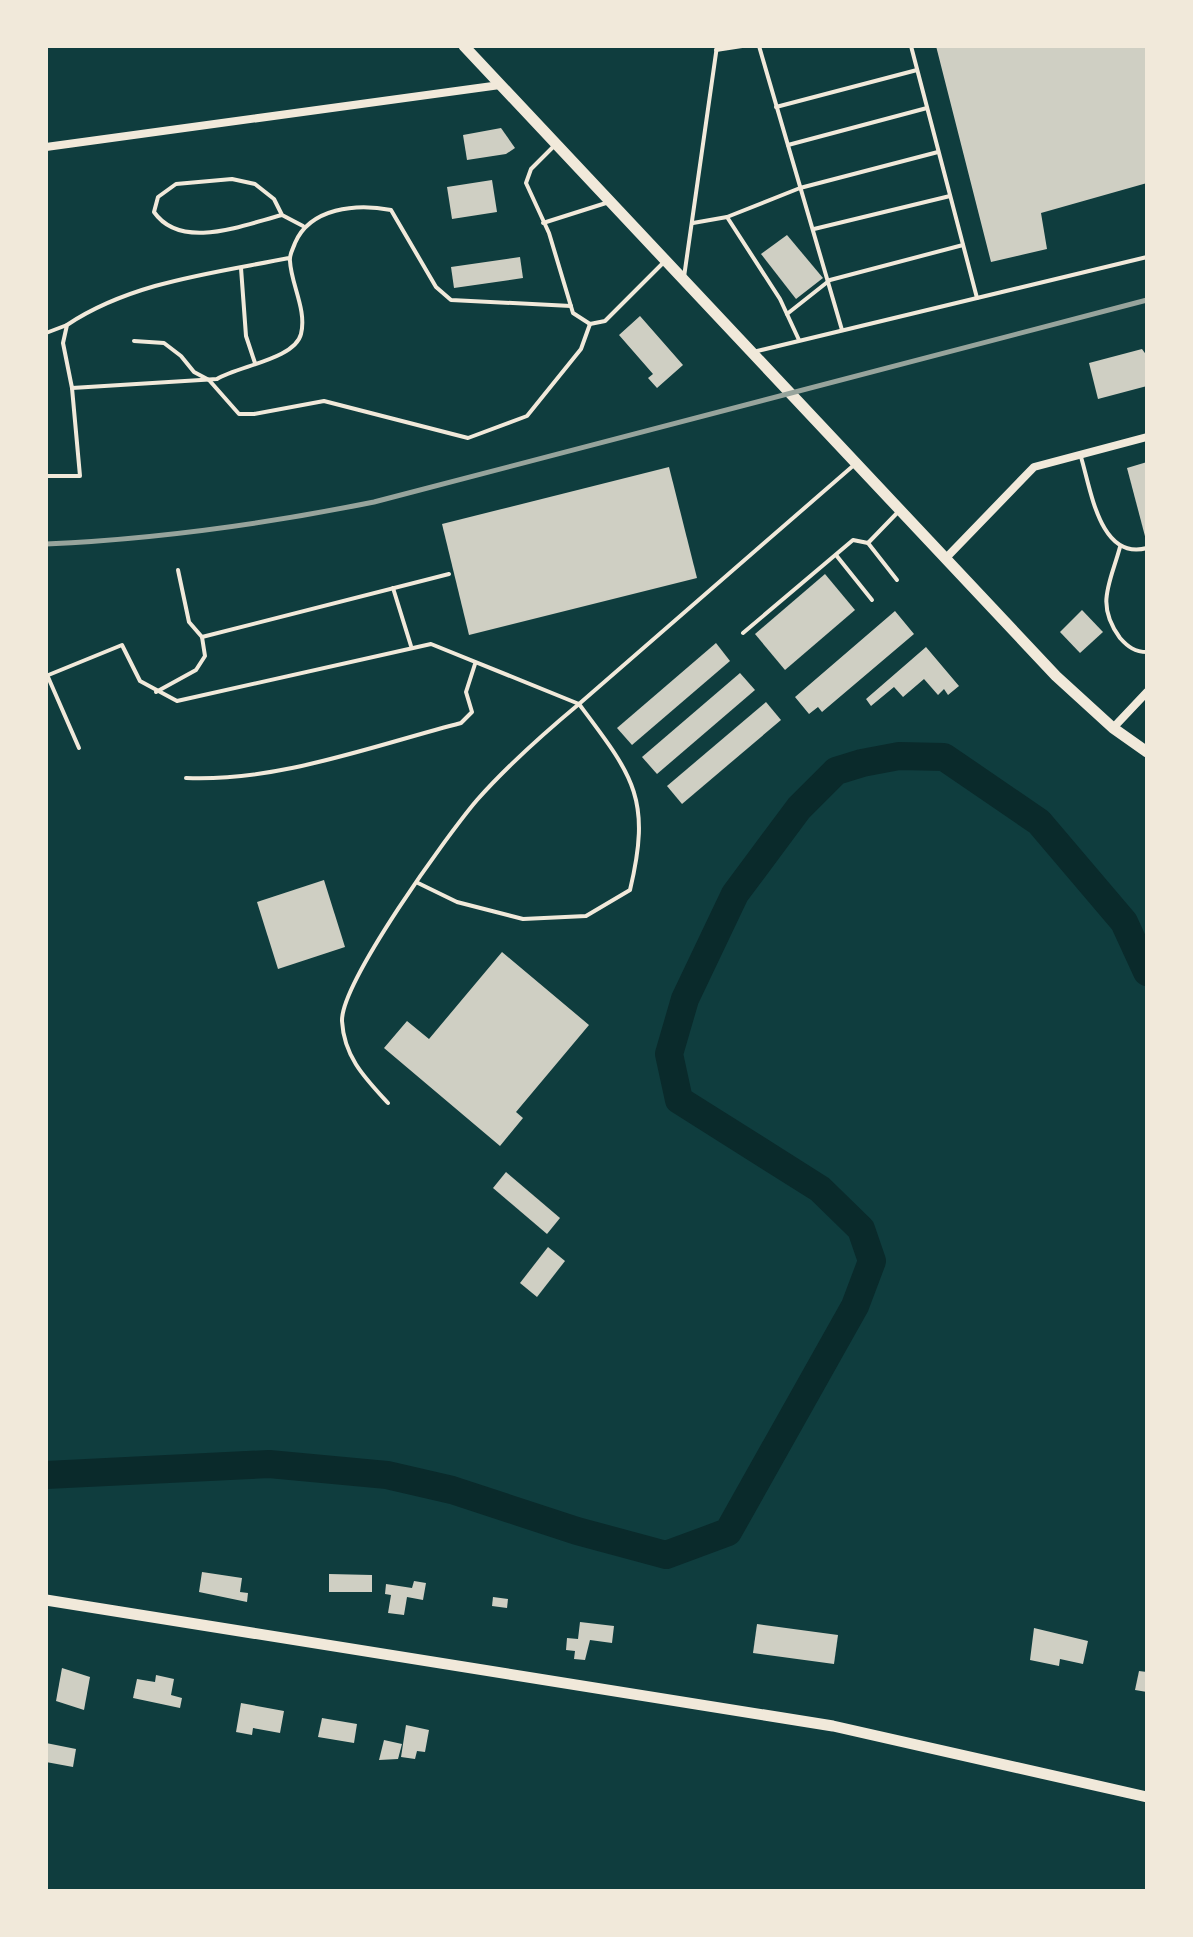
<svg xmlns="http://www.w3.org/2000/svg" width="1193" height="1937" viewBox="0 0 1193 1937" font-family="'Archivo Narrow',sans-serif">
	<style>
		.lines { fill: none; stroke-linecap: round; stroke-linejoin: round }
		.river { stroke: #0a2a2b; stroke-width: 28 }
		.building { fill: #cfcfc3 }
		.service { stroke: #f1e9da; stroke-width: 4 }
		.minor { stroke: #f1e9da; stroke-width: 8 }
		.secondary { stroke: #f1e9da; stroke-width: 11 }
		.rail { stroke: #97a49c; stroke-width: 5 }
	</style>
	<rect width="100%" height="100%" fill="#0f3d3e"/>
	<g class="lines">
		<path class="river" d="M 46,1475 L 269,1464 L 387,1475 L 452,1490 L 577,1531 L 666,1555 L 728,1532 L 855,1306 L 872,1261 L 861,1229 L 820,1189 L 679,1100 L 669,1054 L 685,999 L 735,894 L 799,808 L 836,771 L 862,763 L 899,756 L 944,757 L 1039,822 L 1124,922 L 1147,972"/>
	</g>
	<g class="building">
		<path d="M 936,46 L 1147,46 L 1147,183 L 1041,213 L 1047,249 L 991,262 Z"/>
		<path d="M 501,128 L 515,148 L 506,154 L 467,160 L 463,135 Z"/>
		<path d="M 492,180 L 497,212 L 452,219 L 447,187 Z"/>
		<path d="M 787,235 L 823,278 L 796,299 L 761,254 Z"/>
		<path d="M 520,257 L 523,278 L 454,288 L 451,267 Z"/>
		<path d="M 640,316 L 683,365 L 657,388 L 648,378 L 653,374 L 619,335 Z"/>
		<path d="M 1142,349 L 1147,356 L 1147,386 L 1098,399 L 1089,363 Z"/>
		<path d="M 1147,462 L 1147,540 L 1146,540 L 1127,468 Z"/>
		<path d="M 669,467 L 697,578 L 469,635 L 442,524 Z"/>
		<path d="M 825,574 L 855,610 L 785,670 L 755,634 Z"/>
		<path d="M 1082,610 L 1103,632 L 1080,653 L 1060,632 Z"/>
		<path d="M 895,611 L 914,634 L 822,712 L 818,707 L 809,714 L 795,697 Z"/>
		<path d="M 716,643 L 730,661 L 632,745 L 617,728 Z"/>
		<path d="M 926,647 L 959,686 L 948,695 L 944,689 L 938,695 L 924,679 L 903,697 L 894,687 L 871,706 L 866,699 Z"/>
		<path d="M 740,673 L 755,690 L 657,774 L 642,757 Z"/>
		<path d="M 766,702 L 781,720 L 682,804 L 667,786 Z"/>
		<path d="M 324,880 L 345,947 L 278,969 L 257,902 Z"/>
		<path d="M 502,952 L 589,1025 L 516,1112 L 523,1118 L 500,1146 L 384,1048 L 407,1021 L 429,1039 Z"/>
		<path d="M 506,1172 L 560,1218 L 547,1234 L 493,1188 Z"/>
		<path d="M 548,1247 L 565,1261 L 537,1297 L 520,1283 Z"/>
		<path d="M 202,1572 L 242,1578 L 240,1592 L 248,1593 L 247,1602 L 199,1592 Z"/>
		<path d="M 329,1574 L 372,1575 L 372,1592 L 329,1592 Z"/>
		<path d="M 414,1581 L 426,1583 L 423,1600 L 407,1597 L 404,1615 L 388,1613 L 391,1595 L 385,1594 L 386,1584 L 412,1588 Z"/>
		<path d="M 493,1597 L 508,1599 L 507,1608 L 492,1606 Z"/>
		<path d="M 580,1622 L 614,1626 L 612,1643 L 590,1640 L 585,1660 L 574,1659 L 575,1651 L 566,1650 L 567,1638 L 578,1639 Z"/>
		<path d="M 757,1624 L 838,1635 L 834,1664 L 753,1653 Z"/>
		<path d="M 1034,1628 L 1088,1641 L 1083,1664 L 1060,1659 L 1059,1666 L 1030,1660 Z"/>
		<path d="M 62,1668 L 90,1677 L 84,1710 L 56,1701 Z"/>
		<path d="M 1139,1671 L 1147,1672 L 1147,1692 L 1135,1690 Z"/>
		<path d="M 156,1675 L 174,1679 L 171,1695 L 182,1698 L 180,1708 L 133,1698 L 137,1679 L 155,1682 Z"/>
		<path d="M 241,1703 L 284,1711 L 280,1733 L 253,1728 L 252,1735 L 236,1732 Z"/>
		<path d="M 322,1718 L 357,1724 L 354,1743 L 318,1737 Z"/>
		<path d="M 406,1725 L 429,1730 L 425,1752 L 417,1751 L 415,1759 L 401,1757 Z"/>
		<path d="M 384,1740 L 402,1744 L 398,1759 L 379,1760 Z"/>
		<path d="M 46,1743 L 76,1749 L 73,1767 L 46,1762 Z"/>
	</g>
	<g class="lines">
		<g class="service">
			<path d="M 759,46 L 842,330"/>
			<path d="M 911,46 L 977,298"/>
			<path d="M 716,50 L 742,46"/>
			<path d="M 776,107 L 917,70"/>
			<path d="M 788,145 L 927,108"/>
			<path d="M 553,147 L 531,169 L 526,183 L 549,233 L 573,313 L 590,324 L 605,321 L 663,263"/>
			<path d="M 282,215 C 243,225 181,251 154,212 L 158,197 L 176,184 L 232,179 L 255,184 L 274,199 L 282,215 L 303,226"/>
			<path d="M 727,217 L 800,188 L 938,152"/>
			<path d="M 543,223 L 606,203"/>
			<path d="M 693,223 L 727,217 L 780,299 L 799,340"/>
			<path d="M 814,229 L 950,196"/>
			<path d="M 289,258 C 214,273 131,282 67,325 L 63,343 L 72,388 L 217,379 C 238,366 295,359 301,334 C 307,310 291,284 290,261 C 289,255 293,249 295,243 C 310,208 356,203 391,210 L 436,287 L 451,300 L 571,306"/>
			<path d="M 241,268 L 246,336 L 255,363"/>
			<path d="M 684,277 L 717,46"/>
			<path d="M 787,314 L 830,280 L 963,245"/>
			<path d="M 46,333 L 67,325"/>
			<path d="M 134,341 L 164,343 L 181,356 L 194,372 L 209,380 L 239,414 L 254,414 L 324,401 L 468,438 L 527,416 L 581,349 L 590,324"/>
			<path d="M 753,352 L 1147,257"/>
			<path d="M 1081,457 C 1091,490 1100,561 1147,548"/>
			<path d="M 46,476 L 80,476 L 72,388"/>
			<path d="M 868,543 L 897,580"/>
			<path d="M 1120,547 C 1110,584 1095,604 1120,638 C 1128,647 1135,652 1147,652"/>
			<path d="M 836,555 L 872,600"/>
			<path d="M 393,588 L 411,646"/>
			<path d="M 743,633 L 853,540 L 868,543 L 898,512"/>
			<path d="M 202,637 L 449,574"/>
			<path d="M 46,676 L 122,645 L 140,681 L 177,701 L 431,644 L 579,704 L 854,465"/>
			<path d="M 48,677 L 79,748"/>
			<path d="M 156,692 L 196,670 L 205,656 L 202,637 L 189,622 L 178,570"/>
			<path d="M 186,778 C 278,782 372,746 461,723 L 472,712 L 466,692 L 475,664"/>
			<path d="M 388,1103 C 365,1078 344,1057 342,1021 C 341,982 448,834 477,800 C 508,765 543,734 579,704 C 633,776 652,798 630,890 L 586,916 L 523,919 L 457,902 L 418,883"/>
		</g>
		<g class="minor">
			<path d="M 46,147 L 500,85"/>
			<path d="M 946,558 L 1034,467 L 1147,437"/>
			<path d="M 1113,728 L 1147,692"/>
		</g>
		<g class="secondary">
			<path d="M 464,46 L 1056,676 L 1113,728 L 1147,752"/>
			<path d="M 46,1600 L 833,1726 L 1147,1797"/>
		</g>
		<path class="rail" d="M 46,544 C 157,539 265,524 374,502 L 1147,300"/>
	</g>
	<rect width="1193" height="1937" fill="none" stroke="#f1e9da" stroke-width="96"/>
</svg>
